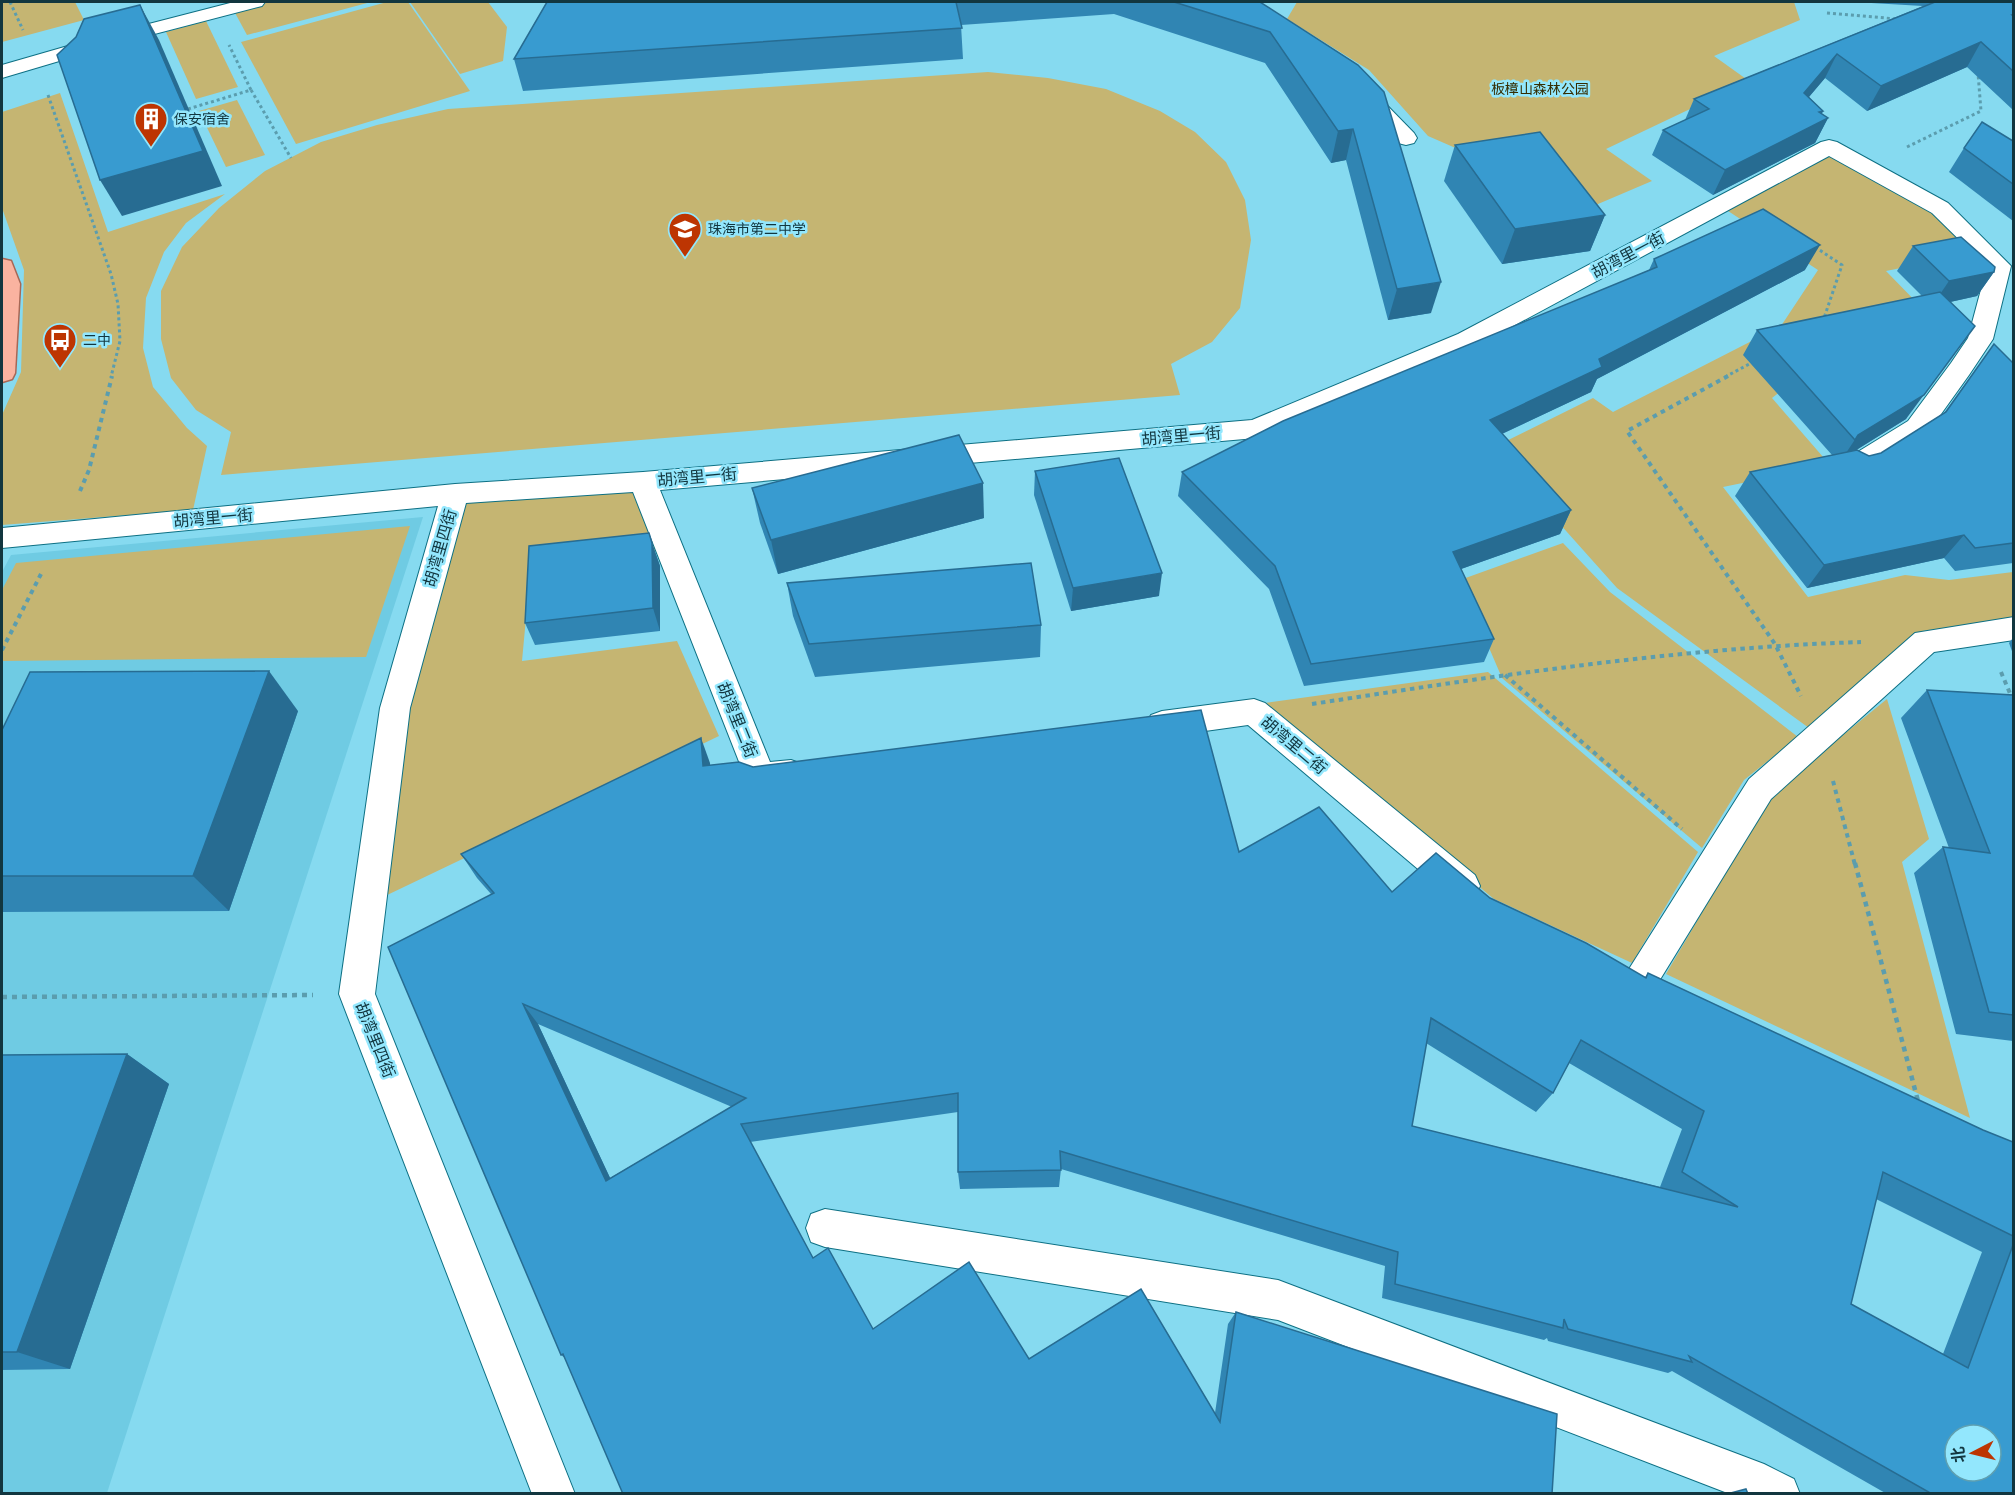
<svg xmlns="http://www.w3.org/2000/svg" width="2015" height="1495" viewBox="0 0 2015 1495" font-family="Figtree,'Noto Sans SC',sans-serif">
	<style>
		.built { fill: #6fcbe3 }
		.green { fill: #c5b572 }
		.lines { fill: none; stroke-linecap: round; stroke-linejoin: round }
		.service-casing { stroke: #0d7084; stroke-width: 2 }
		.primary-casing { stroke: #a76755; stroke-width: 3 }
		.path-far2 { stroke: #5b9dae; stroke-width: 3; stroke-dasharray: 3 3; stroke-linecap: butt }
		.path-far1 { stroke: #5b9dae; stroke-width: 4; stroke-dasharray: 4.5 4.5; stroke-linecap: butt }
		.path { stroke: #5b9dae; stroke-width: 4.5; stroke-dasharray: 5 5; stroke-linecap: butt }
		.service { fill: #fff; fill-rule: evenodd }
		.primary { fill: #fab3a0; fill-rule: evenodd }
		.wall { fill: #3085b3; fill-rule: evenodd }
		.shaded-wall { fill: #276c92 }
		.building { fill: #389bd0; stroke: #276c92; stroke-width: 1.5; fill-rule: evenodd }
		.labels { text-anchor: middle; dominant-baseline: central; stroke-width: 5; stroke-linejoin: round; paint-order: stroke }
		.far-park-label { font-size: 14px; fill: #352c01; stroke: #93e7fd }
		.far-poi-label { font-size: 14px; fill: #12363f; stroke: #93e7fd; text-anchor: start }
		.street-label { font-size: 16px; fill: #12363f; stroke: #93e7fd }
	</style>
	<rect width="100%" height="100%" fill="#86daf0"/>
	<path class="built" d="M 423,517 L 107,1493 L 2,1494 L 2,572 L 11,555 Z"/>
	<g class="green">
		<path d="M 2,2 L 75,2 L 84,20 L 2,42 Z"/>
		<path d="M 270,2 L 371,2 L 247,35 L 234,11 Z"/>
		<path d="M 387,2 L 408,2 L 470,91 L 296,144 L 241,42 Z"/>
		<path d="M 410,2 L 488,2 L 507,27 L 503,61 L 460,74 Z"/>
		<path d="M 1297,2 L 1794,2 L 1800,20 L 1714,56 L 1749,81 L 1606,149 L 1652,181 L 1591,207 L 1428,136 L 1369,70 L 1287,19 Z"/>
		<path d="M 206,21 L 238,87 L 196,99 L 166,32 Z"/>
		<path d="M 988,72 L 1048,78 L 1106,89 L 1160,111 L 1195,132 L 1226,162 L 1245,200 L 1251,240 L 1240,308 L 1212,342 L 1171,364 L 1180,395 L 221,475 L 231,432 L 196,410 L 171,378 L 161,339 L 161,291 L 182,247 L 219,208 L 265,171 L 321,142 L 377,125 L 448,109 Z"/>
		<path d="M 60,93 L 108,232 L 225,194 L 186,223 L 164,252 L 146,298 L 143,348 L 153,387 L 187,428 L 207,446 L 193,510 L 2,525 L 2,415 L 21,372 L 24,270 L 2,208 L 2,112 Z"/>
		<path d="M 237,100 L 265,155 L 226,167 L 199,111 Z"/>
		<path d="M 1829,152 L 1935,212 L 1975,253 L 1886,271 L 1924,310 L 1868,322 L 1772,398 L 1830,465 L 1723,487 L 1808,597 L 1905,575 L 1949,580 L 2013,572 L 2013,618 L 1923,631 L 1809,728 L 1617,588 L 1492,448 L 1593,398 L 1613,412 L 1781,326 L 1818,270 L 1725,209 Z"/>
		<path d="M 634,490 L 657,551 L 531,564 L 522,661 L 677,641 L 719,736 L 383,897 L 410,709 L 462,499 Z"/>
		<path d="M 410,526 L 366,657 L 2,661 L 2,590 L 16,563 Z"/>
		<path d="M 1563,543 L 1610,592 L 1798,737 L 1744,780 L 1702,848 L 1502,678 L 1460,580 Z"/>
		<path d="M 1488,672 L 1698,852 L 1632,963 L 1494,899 L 1258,704 Z"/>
		<path d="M 1887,699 L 1929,839 L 1902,862 L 1970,1118 L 1666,974 L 1772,793 Z"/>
	</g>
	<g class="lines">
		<g class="service-casing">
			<g id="service">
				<path d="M 234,2 L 265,2 L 262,6 L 120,43 L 2,78 L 2,65 L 106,35 Z"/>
				<path d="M 1364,89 L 1372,90 L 1414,133 L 1417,138 L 1414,143 L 1406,145 L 1398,143 L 1356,100 L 1353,95 L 1356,90 Z"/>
				<path d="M 1829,140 L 1837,142 L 1948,203 L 2011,266 L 1993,339 L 1969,375 L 1926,435 L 1863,475 L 1853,478 L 1843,475 L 1839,468 L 1843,461 L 1908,421 L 1951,363 L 1968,338 L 1987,267 L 1932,213 L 1829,156 L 1476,346 L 1256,438 L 660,490 L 770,762 L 791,760 L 802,764 L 807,773 L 802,782 C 785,788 766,792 749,787 L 633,492 L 466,503 L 410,708 L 375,994 L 575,1494 L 532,1494 L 339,994 L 380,708 L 438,506 L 2,548 L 2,528 L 455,484 L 643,472 L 1252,420 L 1458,334 L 1821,142 Z"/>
				<path d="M 2014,617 L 2014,640 L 1934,652 L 1771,799 L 1653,991 L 1641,996 L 1629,991 L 1623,980 L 1629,969 L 1749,779 L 1915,633 Z"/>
				<path d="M 1254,699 L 1265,703 L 1475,875 L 1480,886 L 1475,897 L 1463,901 L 1451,897 L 1248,725 L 1162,737 L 1151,733 L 1146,724 L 1151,715 L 1162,711 Z"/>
				<path d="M 825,1209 L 1278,1280 L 1764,1464 L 1794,1479 L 1800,1494 L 1730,1494 L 1278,1320 L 825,1247 L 811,1242 L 806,1228 L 811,1214 Z"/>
			</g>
		</g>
		<g class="primary-casing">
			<path id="primary" d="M 2,259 L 11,261 L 20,284 L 15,373 L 12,379 L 2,382 Z"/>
		</g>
		<g class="path-far2">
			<path d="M 10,2 L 23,30"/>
			<path d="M 1827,13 L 1897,19"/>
			<path d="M 251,90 L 291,158"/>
			<path d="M 48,95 L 111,274 L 118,304 L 120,341 L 111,377"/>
			<path d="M 188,109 L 251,90 L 229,45"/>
			<path d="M 1907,147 L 1981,111 L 1978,73"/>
			<path d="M 1815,247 L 1842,265 L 1823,321"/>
			<path d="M 1725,377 L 1753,362"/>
		</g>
		<g class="path-far1">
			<path d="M 1728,376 L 1627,431 L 1775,644 L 1801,696"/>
			<path d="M 80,491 L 89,470 L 112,376"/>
			<path d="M 2,650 L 41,574"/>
			<path d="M 2001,672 L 2014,703"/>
			<path d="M 1505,675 L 1682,829"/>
			<path d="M 1312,704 C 1495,676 1676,648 1861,642"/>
			<path d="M 1833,781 L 1855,865"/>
		</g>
		<g class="path">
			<path d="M 1855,863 L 1918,1101"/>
			<path d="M 2,997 L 313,995"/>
		</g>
		<use href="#service" class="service"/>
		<use href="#primary" class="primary"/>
	</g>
	<g class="wall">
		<path d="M 547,2 L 1260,2 L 1358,65 L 1431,313 L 1388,320 L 1346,160 L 1331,163 L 1265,63 L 1114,14 L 961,25 L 963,59 L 523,91 L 514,59 Z"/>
		<path d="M 1854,2 L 2013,2 L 2013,110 L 1967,67 L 1867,111 L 1825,78 L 1809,97 L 1823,111 L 1822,114 L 1828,118 L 1815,143 L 1713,195 L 1652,155 L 1663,130 L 1685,120 L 1694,99 L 1923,6 Z"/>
		<path d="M 2013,141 L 2013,221 L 1949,172 L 1964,148 Z"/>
		<path d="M 1455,145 L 1605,215 L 1590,251 L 1502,264 L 1444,181 Z"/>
		<path d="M 1913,246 L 1994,272 L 1977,296 L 1950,302 L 1906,419 L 1856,450 L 1869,456 L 1881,453 L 1944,413 L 1994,344 L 2013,363 L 2013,563 L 1955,571 L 1944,558 L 1807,588 L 1735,496 L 1750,472 L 1832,455 L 1743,355 L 1757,330 L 1922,296 L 1897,271 Z"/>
		<path d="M 1654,259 L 1805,270 L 1597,379 L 1591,392 L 1502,434 L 1571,510 L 1560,534 L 1461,569 L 1494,639 L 1484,662 L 1304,686 L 1269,589 L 1178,496 L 1182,472 L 1649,270 Z"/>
		<path d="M 1035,471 L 1159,596 L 1071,611 L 1034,495 Z"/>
		<path d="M 752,488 L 984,518 L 778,574 L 760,523 Z"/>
		<path d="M 652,543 L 660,566 L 660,631 L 535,645 L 525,623 Z"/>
		<path d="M 787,583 L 1041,625 L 1040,657 L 815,677 L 793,616 Z"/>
		<path d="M 2013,638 L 2013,654 L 2009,643 Z"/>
		<path d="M 1927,690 L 2013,695 L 2013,1041 L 1956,1034 L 1914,873 L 1943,847 L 1949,848 L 1901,718 Z"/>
		<path d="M 298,711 L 229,911 L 2,912 L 2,730 Z"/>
		<path d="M 710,763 L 710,765 L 753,767 L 1239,852 L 1392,892 L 1490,898 L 1645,977 L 1648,973 L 1983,1130 L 2013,1142 L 2013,1494 L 1887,1494 L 1672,1371 L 1668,1373 L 1548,1341 L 1547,1338 L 1544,1340 L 1382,1298 L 1385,1266 L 1061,1169 L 1059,1187 L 960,1189 L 958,1172 L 958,1112 L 750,1142 L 813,1258 L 873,1329 L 1029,1359 L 1215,1413 L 1228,1324 L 1236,1312 L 1552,1494 L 565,1358 L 561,1355 L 491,894 L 477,878 L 461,854 ZM 538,1024 L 732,1107 L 610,1178 ZM 1426,1043 L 1536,1112 L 1553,1093 L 1569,1063 L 1682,1129 L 1660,1187 L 1412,1126 ZM 1876,1199 L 1982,1252 L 1943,1354 L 1851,1304 Z"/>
		<path d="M 127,1054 L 169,1084 L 70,1369 L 2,1370 L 2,1055 Z"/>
	</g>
	<g class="shaded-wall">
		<path d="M 140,5 L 159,40 L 222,186 L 122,216 L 100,180 Z"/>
		<path d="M 1981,42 L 1967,67 L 1867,111 L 1881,86 Z"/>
		<path d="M 1837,54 L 1825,78 L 1791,118 L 1804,93 Z"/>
		<path d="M 1823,111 L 1816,124 L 1828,118 L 1815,143 L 1713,195 L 1725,170 Z"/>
		<path d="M 1353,129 L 1346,160 L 1331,163 L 1338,131 Z"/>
		<path d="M 1605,215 L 1590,251 L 1502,264 L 1515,229 Z"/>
		<path d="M 1820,245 L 1805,270 L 1597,379 L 1591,392 L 1480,444 L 1490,420 L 1599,359 Z"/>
		<path d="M 1994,272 L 1977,296 L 1932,306 L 1949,281 Z"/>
		<path d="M 1441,282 L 1431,313 L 1388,320 L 1397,289 Z"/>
		<path d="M 1975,326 L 1906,419 L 1842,459 L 1858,435 Z"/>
		<path d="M 983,483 L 984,518 L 778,574 L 771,540 Z"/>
		<path d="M 1571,510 L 1560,534 L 1444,575 L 1453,552 Z"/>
		<path d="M 1964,535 L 1944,558 L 1807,588 L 1824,565 Z"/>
		<path d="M 652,543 L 660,566 L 660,631 L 653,608 Z"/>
		<path d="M 1162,573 L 1159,596 L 1071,611 L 1073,588 Z"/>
		<path d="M 269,671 L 298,711 L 229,911 L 193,876 Z"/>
		<path d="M 701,738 L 710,763 L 711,791 L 703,766 Z"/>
		<path d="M 523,1004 L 538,1024 L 619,1197 L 606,1181 Z"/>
		<path d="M 127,1054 L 169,1084 L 70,1369 L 17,1352 Z"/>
	</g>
	<g class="building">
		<path d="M 547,2 L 956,2 L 962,28 L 514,59 Z"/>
		<path d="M 1174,2 L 1260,2 L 1358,65 L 1384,92 L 1441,282 L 1397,289 L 1353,129 L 1338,131 L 1270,32 Z"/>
		<path d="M 1935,2 L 2013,2 L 2013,15 L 2012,15 L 2013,16 L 2013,71 L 1981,42 L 1881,86 L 1837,54 L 1804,93 L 1823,111 L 1819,112 L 1828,118 L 1725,170 L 1663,130 L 1709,109 L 1694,99 Z"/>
		<path d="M 140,5 L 203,151 L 100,180 L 57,55 L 76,37 L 84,19 Z"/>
		<path d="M 1982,122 L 2013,141 L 2013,184 L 1964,148 Z"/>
		<path d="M 1540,132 L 1605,215 L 1515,229 L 1455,145 Z"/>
		<path d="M 1763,209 L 1820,245 L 1599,359 L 1602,367 L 1490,420 L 1571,510 L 1453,552 L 1494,639 L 1311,664 L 1275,566 L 1182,472 L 1283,421 L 1657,267 L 1654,259 Z"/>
		<path d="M 1961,237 L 1995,267 L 1994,272 L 1949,281 L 1913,246 Z"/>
		<path d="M 1940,292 L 1975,326 L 1924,395 L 1858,435 L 1855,440 L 1757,330 Z"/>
		<path d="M 1994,344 L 2013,363 L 2013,543 L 1975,548 L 1964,535 L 1824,565 L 1750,472 L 1857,450 L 1869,456 L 1881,453 L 1946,412 Z"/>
		<path d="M 959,435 L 983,483 L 771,540 L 752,488 Z"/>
		<path d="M 1119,458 L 1162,573 L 1073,588 L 1035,471 Z"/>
		<path d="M 649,533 L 652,543 L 653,608 L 525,623 L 529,546 Z"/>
		<path d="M 1031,563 L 1041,625 L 809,644 L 787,583 Z"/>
		<path d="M 269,671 L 193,876 L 2,876 L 2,730 L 30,672 Z"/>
		<path d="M 1927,690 L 2013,695 L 2013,1015 L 1989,1012 L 1943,847 L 1990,853 Z"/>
		<path d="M 1201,710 L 1239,852 L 1319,807 L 1392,892 L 1436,853 L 1490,898 L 1586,943 L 1646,978 L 1648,973 L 1983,1130 L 2013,1142 L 2013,1236 L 1883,1172 L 1851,1304 L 1968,1368 L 2013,1245 L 2013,1494 L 1932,1494 L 1689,1356 L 1692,1362 L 1568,1329 L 1564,1319 L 1563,1328 L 1395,1284 L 1398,1252 L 1060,1151 L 1061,1170 L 958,1172 L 958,1093 L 741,1124 L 813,1258 L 828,1248 L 873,1329 L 969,1262 L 1029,1359 L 1141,1289 L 1220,1422 L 1236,1312 L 1557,1414 L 1552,1494 L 623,1494 L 563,1354 L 561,1355 L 388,947 L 494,893 L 461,854 L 701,738 L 703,766 L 739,762 L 753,767 ZM 523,1004 L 746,1098 L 606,1181 ZM 1431,1018 L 1553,1093 L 1581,1040 L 1704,1111 L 1682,1172 L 1738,1207 L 1412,1126 ZM 1955,1435 L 1991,1435 L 1991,1471 L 1955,1471 Z"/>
		<path d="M 127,1054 L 17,1352 L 2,1352 L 2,1055 Z"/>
		<path d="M 1746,1489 L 1748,1494 L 1727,1494 Z"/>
	</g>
	<defs>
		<g id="building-pin" transform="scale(1.725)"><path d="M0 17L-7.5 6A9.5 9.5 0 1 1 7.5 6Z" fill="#bd3502" stroke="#93e7fd"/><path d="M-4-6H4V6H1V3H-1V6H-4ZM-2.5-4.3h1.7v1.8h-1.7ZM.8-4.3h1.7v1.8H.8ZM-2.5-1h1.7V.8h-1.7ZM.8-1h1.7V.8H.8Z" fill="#fff"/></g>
		<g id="school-pin" transform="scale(1.725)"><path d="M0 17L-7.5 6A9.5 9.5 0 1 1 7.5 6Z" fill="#bd3502" stroke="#93e7fd"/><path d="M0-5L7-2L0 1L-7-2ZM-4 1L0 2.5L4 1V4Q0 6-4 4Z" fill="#fff"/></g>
		<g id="bus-pin" transform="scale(1.725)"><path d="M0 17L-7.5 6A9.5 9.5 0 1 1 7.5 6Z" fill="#bd3502" stroke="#93e7fd"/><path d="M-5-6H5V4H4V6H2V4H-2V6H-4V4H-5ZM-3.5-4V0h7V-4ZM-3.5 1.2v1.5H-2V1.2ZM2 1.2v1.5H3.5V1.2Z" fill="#fff"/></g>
	</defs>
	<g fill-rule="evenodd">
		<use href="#building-pin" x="151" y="119"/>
		<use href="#school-pin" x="685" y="229"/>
		<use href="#bus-pin" x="60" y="340"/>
	</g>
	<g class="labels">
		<g class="far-park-label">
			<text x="1540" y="89">板樟山森林公园</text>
		</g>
		<g class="far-poi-label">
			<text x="174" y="119">保安宿舍</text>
			<text x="708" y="229">珠海市第二中学</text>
			<text x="83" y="340">二中</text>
		</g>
		<g class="street-label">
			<text transform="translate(1628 255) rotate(-28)">胡湾里一街</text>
			<text transform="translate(1181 436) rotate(-5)">胡湾里一街</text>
			<text transform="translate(697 477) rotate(-5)">胡湾里一街</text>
			<text transform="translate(213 518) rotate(-5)">胡湾里一街</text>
			<text transform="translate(440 548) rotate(-74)">胡湾里四街</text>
			<text transform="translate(737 720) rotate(68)">胡湾里二街</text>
			<text transform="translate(1294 745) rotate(40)">胡湾里二街</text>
			<text transform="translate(375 1040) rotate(68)">胡湾里四街</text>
		</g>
	</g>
	<rect width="2015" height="1495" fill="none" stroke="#12363f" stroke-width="6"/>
	<g transform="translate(1973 1453) rotate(263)"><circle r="28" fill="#93e7fd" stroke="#5fa0b1" stroke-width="1.5"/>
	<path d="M0-4.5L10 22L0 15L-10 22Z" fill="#bd3502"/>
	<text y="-9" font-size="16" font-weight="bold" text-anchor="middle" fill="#12363f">北</text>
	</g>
</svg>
